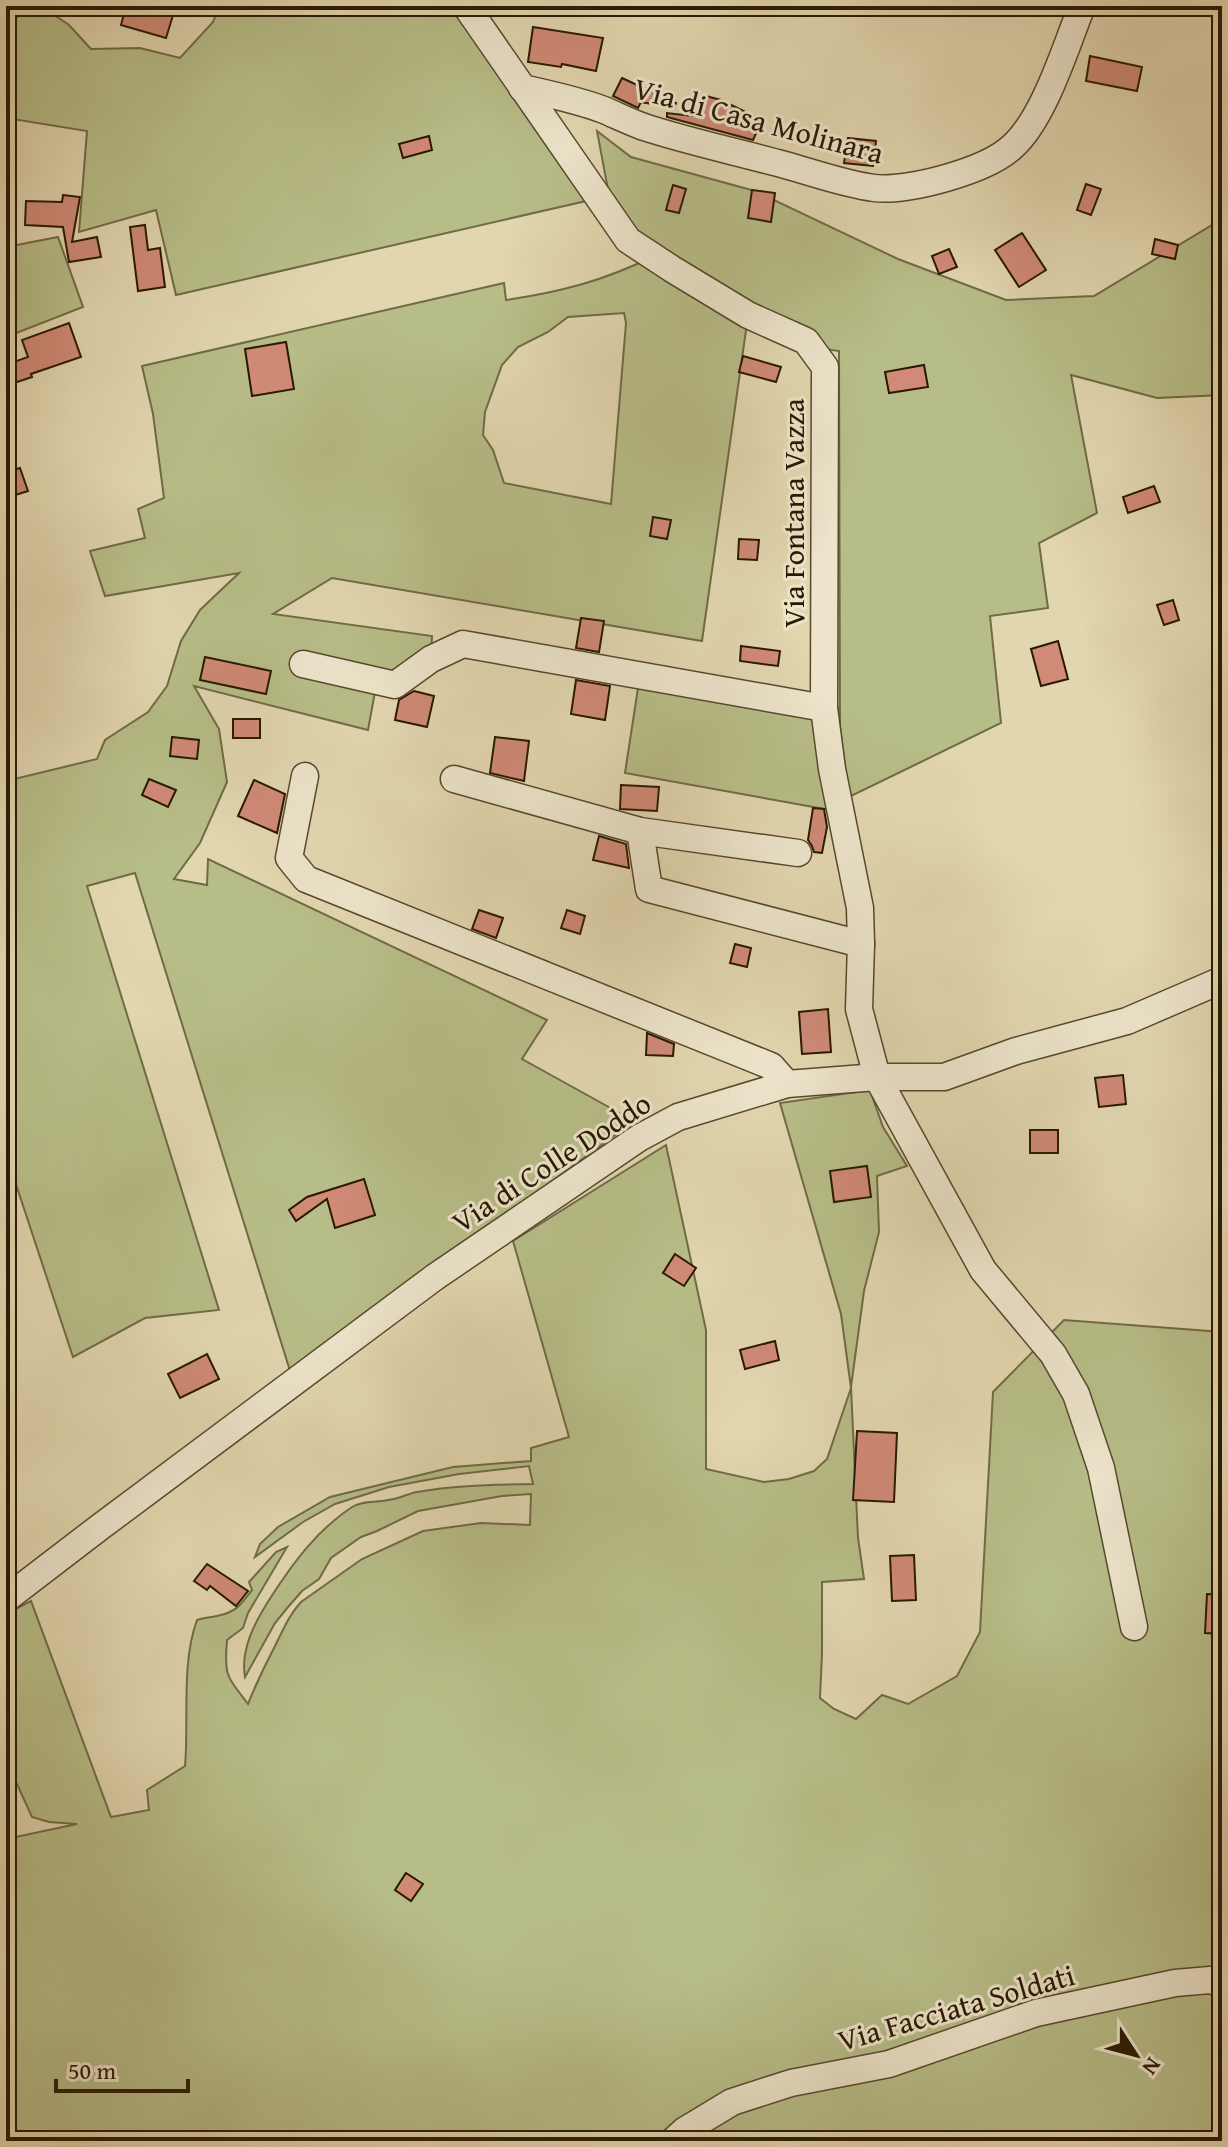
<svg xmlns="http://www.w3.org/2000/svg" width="1228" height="2147" viewBox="0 0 1228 2147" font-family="'Gentium Book Plus',serif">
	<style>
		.green { fill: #b7bd88; stroke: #706b45; stroke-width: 2; fill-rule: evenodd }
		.building { fill: #d08a76; stroke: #291902; stroke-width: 2 }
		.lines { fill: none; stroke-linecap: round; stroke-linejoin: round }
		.minor-casing { stroke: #57482d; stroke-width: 29 }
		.minor { stroke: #ece4cb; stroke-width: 26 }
		.labels { text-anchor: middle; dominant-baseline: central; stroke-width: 6; stroke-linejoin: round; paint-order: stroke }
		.street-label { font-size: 30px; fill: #291902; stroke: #ece4cb }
	</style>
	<rect width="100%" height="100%" fill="#e2d6af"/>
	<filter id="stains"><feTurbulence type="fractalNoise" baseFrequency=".0025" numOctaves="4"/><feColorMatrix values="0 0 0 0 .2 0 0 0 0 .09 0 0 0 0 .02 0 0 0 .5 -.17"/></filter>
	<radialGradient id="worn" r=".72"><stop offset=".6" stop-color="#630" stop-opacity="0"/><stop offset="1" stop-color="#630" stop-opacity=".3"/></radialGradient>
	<g class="green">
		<path d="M 26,6 L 41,6 L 69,25 L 91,49 L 140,48 L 180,58 L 213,22 L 219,6 L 450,6 L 586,201 L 176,295 L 156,210 L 79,232 L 87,131 L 6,118 L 6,28 L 23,7 Z"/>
		<path d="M 597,131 L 631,157 L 755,191 L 898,259 L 1006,300 L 1094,296 L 1222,219 L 1222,395 L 1157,398 L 1071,375 L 1097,513 L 1039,543 L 1048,608 L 990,616 L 1001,723 L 849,797 L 840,727 L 839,351 L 818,348 L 748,316 L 702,641 L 332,578 L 273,614 L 432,636 L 431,659 L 377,681 L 368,730 L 194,686 L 219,729 L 227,782 L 200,843 L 174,879 L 207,885 L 208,859 L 547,1020 L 522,1059 L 634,1121 L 291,1374 L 135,873 L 87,886 L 219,1310 L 145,1318 L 73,1357 L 6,1154 L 6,781 L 97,759 L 105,740 L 148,712 L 167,686 L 181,641 L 200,610 L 239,573 L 105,596 L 90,551 L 145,538 L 138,509 L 164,498 L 153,414 L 142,366 L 504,283 L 506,300 C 560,292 603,281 652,257 L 612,211 ZM 624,313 L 626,323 L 611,504 L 504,483 L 493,450 L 483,435 L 485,412 L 502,365 L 518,347 L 548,332 L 568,317 Z"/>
		<path d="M 58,237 L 83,307 L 6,337 L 6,247 Z"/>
		<path d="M 640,675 L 819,707 L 830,810 L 625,773 Z"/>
		<path d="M 870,1090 L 883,1127 L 907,1166 L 877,1176 L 879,1232 L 864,1291 L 851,1387 L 858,1538 L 864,1579 L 822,1582 L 822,1654 L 820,1698 L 834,1709 L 856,1719 L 882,1695 L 908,1704 L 957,1676 L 980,1632 L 993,1392 L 1064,1320 L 1222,1332 L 1222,2141 L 6,2141 L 6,1839 L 77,1824 L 49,1822 L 32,1817 L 6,1760 L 6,1614 L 31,1601 L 111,1817 L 149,1810 L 147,1790 L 185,1766 C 189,1721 181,1663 197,1620 C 205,1617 209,1618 217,1616 C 236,1612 240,1606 252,1590 L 249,1582 L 276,1552 L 287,1547 L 248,1613 L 243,1628 L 227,1640 C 224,1677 227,1676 248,1704 C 256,1684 265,1665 275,1646 C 283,1630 289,1615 301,1602 L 362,1559 L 423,1531 L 481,1523 L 530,1525 L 531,1494 L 502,1496 L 418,1511 L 377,1531 L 361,1537 L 331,1558 L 319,1579 L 302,1591 L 288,1607 L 275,1623 L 245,1677 C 240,1649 256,1620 271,1597 C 293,1563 317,1530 352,1507 C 363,1500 375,1503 388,1500 C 398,1499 407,1494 417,1492 C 455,1485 494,1485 533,1484 L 529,1466 L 459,1474 L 389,1487 L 335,1504 L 303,1522 L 255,1557 L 260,1544 L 278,1527 L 330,1497 L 453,1467 L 531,1461 L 531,1448 L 569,1437 L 513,1241 L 666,1145 L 706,1330 L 706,1469 L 764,1482 L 789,1479 L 814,1471 L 827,1459 L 851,1388 L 841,1314 L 780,1103 Z"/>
	</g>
	<g class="building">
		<path d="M 126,6 L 154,6 L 174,12 L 166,38 L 121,25 Z"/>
		<path d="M 533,27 L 603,38 L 596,71 L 562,64 L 561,67 L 528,62 Z"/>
		<path d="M 1090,56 L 1142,67 L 1137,91 L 1086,81 Z"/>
		<path d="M 622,78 L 676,103 L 674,108 L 641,102 L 638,108 L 613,96 Z"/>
		<path d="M 706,96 L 721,100 L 762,120 L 753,140 L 667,117 L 667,113 L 701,117 Z"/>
		<path d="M 429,136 L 432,150 L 403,158 L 399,144 Z"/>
		<path d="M 848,138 L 876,141 L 873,166 L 844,163 Z"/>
		<path d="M 1086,184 L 1101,189 L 1091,215 L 1077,210 Z"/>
		<path d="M 673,185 L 686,189 L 679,213 L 666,210 Z"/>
		<path d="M 752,190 L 775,193 L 771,222 L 748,218 Z"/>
		<path d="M 63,195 L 80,197 L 72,242 L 97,237 L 101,257 L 69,262 L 63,227 L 25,225 L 26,201 L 62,202 Z"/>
		<path d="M 145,225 L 148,250 L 160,248 L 165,287 L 138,291 L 130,227 Z"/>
		<path d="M 1022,233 L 1046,270 L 1019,287 L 995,250 Z"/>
		<path d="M 1155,239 L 1178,245 L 1175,259 L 1152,254 Z"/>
		<path d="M 949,249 L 957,267 L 939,274 L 932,256 Z"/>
		<path d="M 69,323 L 81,357 L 31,374 L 32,377 L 14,383 L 8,364 L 28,357 L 22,340 Z"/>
		<path d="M 286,342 L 294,389 L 252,396 L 245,349 Z"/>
		<path d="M 743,356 L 781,367 L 776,382 L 739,372 Z"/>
		<path d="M 924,365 L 928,387 L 889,393 L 885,372 Z"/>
		<path d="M 20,468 L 28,491 L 6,498 L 6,472 Z"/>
		<path d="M 1154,486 L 1160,502 L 1128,513 L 1123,497 Z"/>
		<path d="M 653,517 L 671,520 L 667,539 L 650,536 Z"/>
		<path d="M 739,539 L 759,540 L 757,560 L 738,559 Z"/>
		<path d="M 1173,600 L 1179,620 L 1164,625 L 1157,605 Z"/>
		<path d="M 581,618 L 604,621 L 599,652 L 576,648 Z"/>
		<path d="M 1058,641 L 1068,679 L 1041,686 L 1031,649 Z"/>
		<path d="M 741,646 L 780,651 L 778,666 L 740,661 Z"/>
		<path d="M 205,657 L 271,671 L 266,694 L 200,680 Z"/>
		<path d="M 576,680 L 610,686 L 605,720 L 571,714 Z"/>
		<path d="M 414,691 L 434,696 L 427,727 L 395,720 L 399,700 Z"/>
		<rect x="233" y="719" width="27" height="19"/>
		<path d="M 172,737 L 199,740 L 197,759 L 170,756 Z"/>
		<path d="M 495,737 L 529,741 L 524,781 L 490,773 Z"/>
		<path d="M 149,779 L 176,790 L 168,807 L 142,795 Z"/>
		<path d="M 254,780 L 285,794 L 277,833 L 238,816 Z"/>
		<path d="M 621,785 L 659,787 L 657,811 L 620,809 Z"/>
		<path d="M 813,808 L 824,809 L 827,827 L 822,853 L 814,852 L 812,846 L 808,840 Z"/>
		<path d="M 599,836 L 626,844 L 629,868 L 593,860 Z"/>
		<path d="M 479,910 L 503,918 L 496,938 L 472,929 Z"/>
		<path d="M 567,910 L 585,916 L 580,934 L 561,928 Z"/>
		<path d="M 735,944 L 751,948 L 747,967 L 730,963 Z"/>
		<path d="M 828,1009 L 831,1052 L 802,1054 L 799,1012 Z"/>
		<path d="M 647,1033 L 674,1044 L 673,1056 L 646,1055 Z"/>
		<path d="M 1123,1075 L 1126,1104 L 1099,1107 L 1095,1078 Z"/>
		<rect x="1030" y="1130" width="28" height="23"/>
		<path d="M 867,1166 L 871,1197 L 834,1202 L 830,1171 Z"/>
		<path d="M 364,1179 L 375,1215 L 335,1228 L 327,1199 L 296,1221 L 289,1210 L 307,1197 Z"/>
		<path d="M 675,1254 L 696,1268 L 684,1286 L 663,1273 Z"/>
		<path d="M 775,1341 L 779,1360 L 745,1369 L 740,1350 Z"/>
		<path d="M 207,1354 L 219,1379 L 180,1398 L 168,1374 Z"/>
		<path d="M 857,1431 L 897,1433 L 894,1502 L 853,1500 Z"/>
		<path d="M 914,1555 L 916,1600 L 892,1601 L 890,1556 Z"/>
		<path d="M 207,1564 L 248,1591 L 236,1606 L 210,1586 L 207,1590 L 194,1581 Z"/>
		<path d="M 1207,1594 L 1222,1595 L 1222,1634 L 1205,1633 Z"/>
		<path d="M 406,1873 L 423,1884 L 411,1901 L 395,1890 Z"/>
	</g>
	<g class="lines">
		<g class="minor-casing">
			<g id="minor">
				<path d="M 466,6 L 628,240 L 672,269 L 748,315 L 806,341 L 825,367 L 824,708 L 832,769 L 860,908 L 861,944 L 859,1009 L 877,1077 L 983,1270 L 1053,1354 L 1076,1394 L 1101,1468 L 1134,1627"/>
				<path d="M 6,9 L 8,6"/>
				<path d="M 522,88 C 549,94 578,100 604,110 C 618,116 630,122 644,127 C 690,142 738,152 785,165 C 814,173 844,184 874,188 C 908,192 986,171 1012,147 C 1044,119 1066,46 1082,6"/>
				<path d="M 303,664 L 395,685 L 431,659 L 463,644 L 824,708"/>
				<path d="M 305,776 L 289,858 L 306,879 L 771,1066 L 787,1084"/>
				<path d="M 454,779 L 640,831 L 798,853"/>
				<path d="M 640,831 L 649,889 L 861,944"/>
				<path d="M 6,1599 L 100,1527 L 435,1277 L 639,1138 L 678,1117 L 787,1084 L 877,1077 L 944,1077 L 1016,1051 L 1127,1021 L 1222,980"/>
				<path d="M 673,2141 L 684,2131 L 732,2102 L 791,2083 L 889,2064 L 1036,2013 L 1175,1983 L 1210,1980 L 1222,1984"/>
			</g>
		</g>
		<use href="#minor" class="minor"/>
	</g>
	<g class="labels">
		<g class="street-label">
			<text transform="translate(759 120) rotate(15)">Via di Casa Molinara</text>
			<text transform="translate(793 513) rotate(-90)">Via Fontana Vazza</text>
			<text transform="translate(551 1162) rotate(-33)">Via di Colle Doddo</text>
			<text transform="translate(956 2007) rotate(-16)">Via Facciata Soldati</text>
		</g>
	</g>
	<rect width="1228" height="2147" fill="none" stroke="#e2d6af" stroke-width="32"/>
	<rect x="8" y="8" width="1212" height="2131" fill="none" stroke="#291902" stroke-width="4"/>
	<rect x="16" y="16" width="1196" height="2115" fill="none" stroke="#291902" stroke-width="2"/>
	<g transform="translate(1136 2055) rotate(126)" stroke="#ece4cb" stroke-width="6" paint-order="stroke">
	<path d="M0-6L14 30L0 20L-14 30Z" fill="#291902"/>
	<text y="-12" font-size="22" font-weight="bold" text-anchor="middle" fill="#291902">N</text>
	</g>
	<path d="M56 2079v12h132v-12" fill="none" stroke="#291902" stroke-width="4"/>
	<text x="68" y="2079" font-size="24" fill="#291902" stroke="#ece4cb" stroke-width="6" paint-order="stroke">50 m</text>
	<rect width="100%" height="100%" filter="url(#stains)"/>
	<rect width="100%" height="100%" fill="url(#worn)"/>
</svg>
